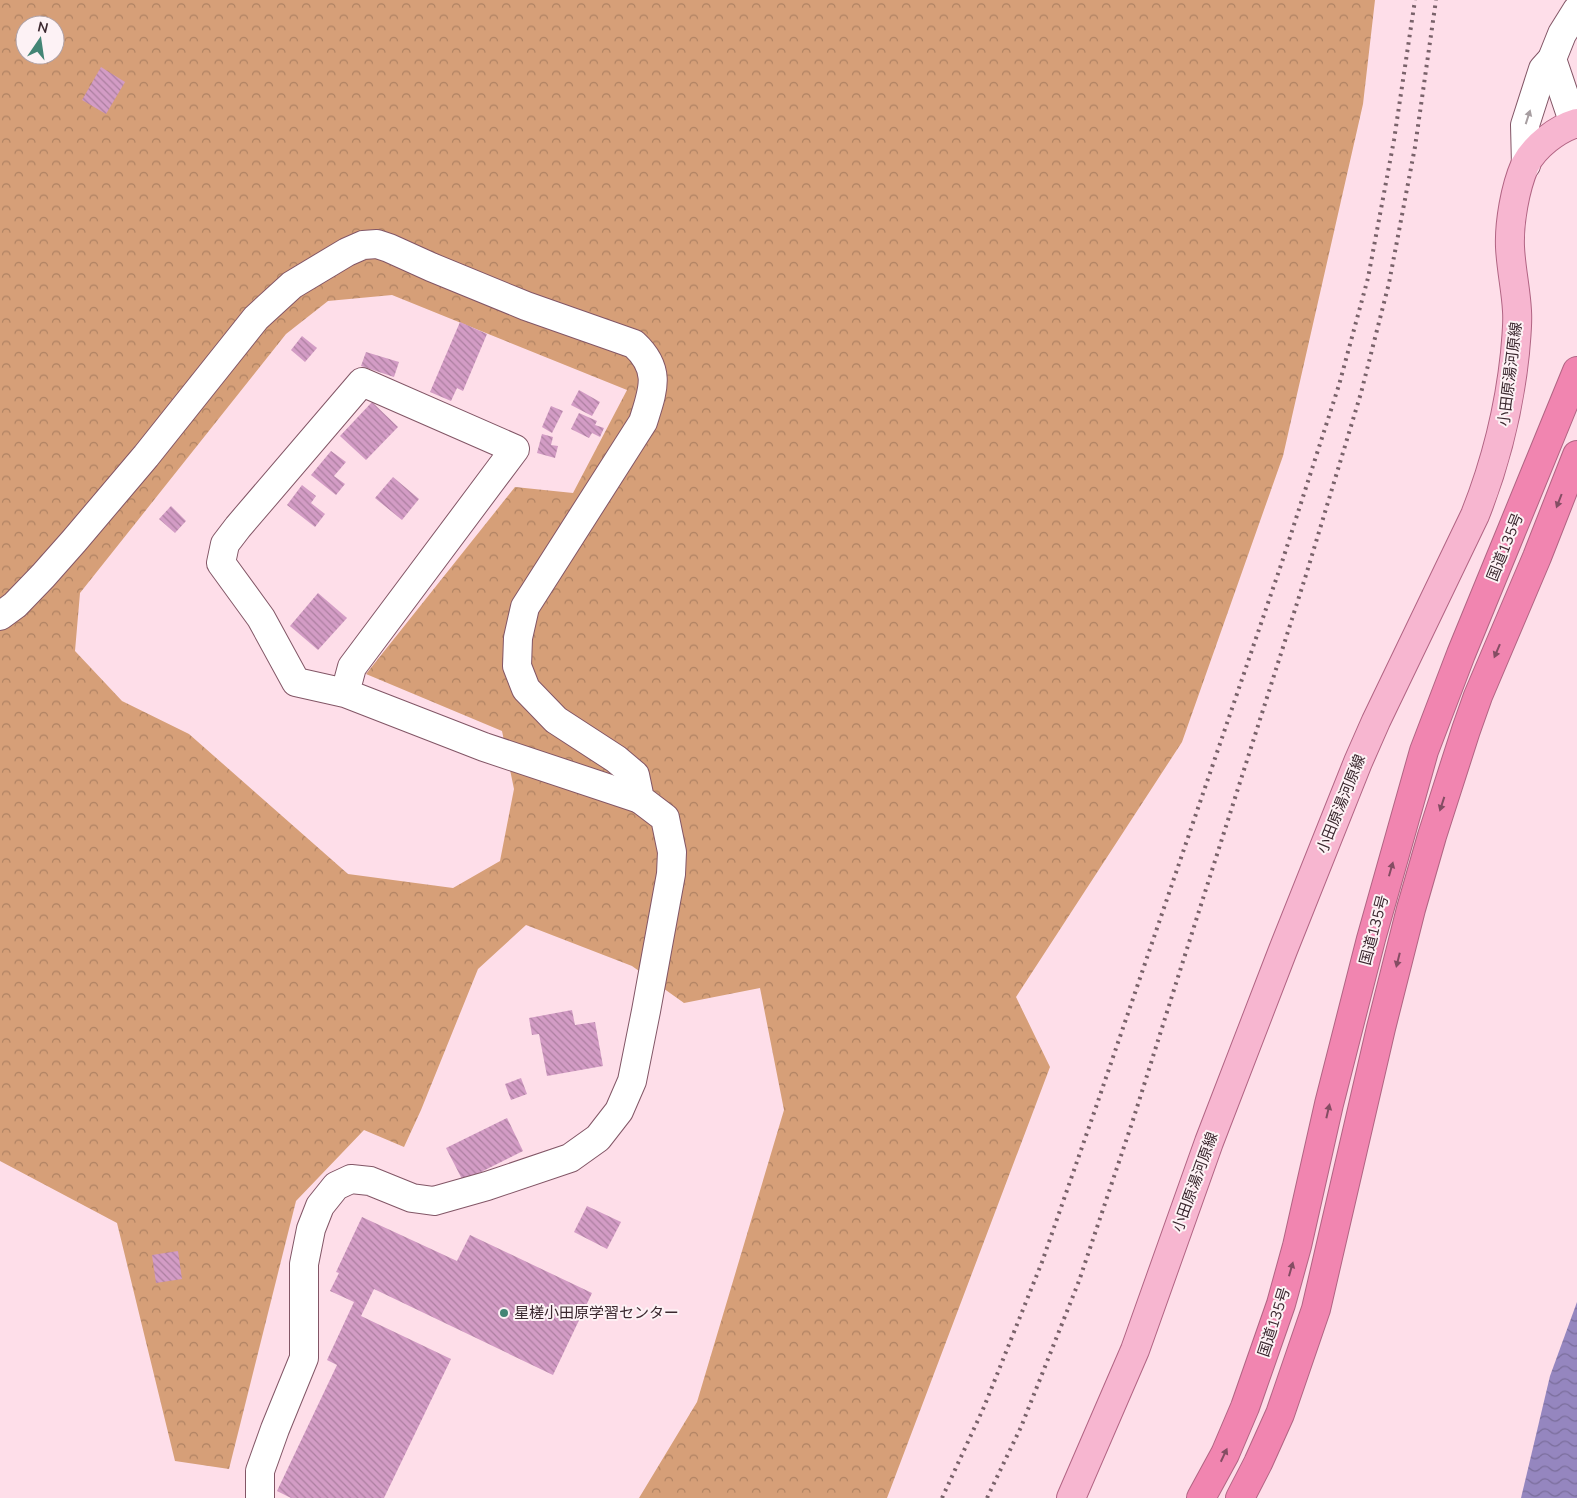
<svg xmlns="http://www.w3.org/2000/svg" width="1577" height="1498" viewBox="0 0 1577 1498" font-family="'Nunito Sans','Noto Sans JP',sans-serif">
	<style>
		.forest { fill: url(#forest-crowns); fill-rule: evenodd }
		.water { fill: url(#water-waves) }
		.building { fill: url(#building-back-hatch) }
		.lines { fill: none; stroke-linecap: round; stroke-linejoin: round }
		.minor-casing { stroke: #825666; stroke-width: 30 }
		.major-casing { stroke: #b16483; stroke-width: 30 }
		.highway-casing { stroke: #b16483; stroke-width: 30 }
		.minor { stroke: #fff; stroke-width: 28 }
		.major { stroke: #f7b6d0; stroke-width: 28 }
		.highway { stroke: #f185b0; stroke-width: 28 }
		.rail { stroke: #79626a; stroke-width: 4; stroke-dasharray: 2.5 5; stroke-linecap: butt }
		.oneway { fill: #a79ea1 }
		.oneway2 { fill: #844d63 }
		.poi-dot { fill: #438575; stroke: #fdf2f5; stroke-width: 2 }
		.labels { text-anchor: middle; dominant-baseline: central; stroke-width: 4; stroke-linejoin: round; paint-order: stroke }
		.street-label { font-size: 15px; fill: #3b282f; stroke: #fdf2f5 }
		.poi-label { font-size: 15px; fill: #3b282f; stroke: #fdf2f5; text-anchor: start }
	</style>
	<defs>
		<pattern id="forest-crowns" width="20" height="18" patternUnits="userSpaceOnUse" patternTransform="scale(1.25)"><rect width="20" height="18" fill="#d69f78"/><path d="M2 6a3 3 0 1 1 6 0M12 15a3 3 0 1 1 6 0" fill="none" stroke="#af8263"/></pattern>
		<pattern id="water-waves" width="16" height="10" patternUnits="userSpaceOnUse" patternTransform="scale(1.25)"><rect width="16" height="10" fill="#9586bf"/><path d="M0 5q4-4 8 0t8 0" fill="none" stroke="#7b6e9c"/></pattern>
		<pattern id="building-back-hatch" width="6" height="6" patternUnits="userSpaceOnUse" patternTransform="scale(1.25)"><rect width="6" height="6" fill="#d39cc5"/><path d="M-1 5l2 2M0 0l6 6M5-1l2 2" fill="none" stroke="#ac7fa0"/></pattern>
	</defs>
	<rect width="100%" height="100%" fill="#fedee9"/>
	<path class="forest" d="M 0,0 L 1375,0 L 1363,104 L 1283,456 L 1182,742 L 1016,997 L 1050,1067 L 887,1498 L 639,1498 L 697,1402 L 784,1110 L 760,988 L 684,1003 L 632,966 L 526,925 L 478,969 L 421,1110 L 404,1147 L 364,1130 L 296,1201 L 229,1469 L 175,1461 L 117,1223 L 0,1161 ZM 25,25 L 55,25 L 55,55 L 25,55 ZM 392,295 L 627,390 L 573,493 L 515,487 L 366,674 L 502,731 L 514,789 L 500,861 L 453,888 L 348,874 L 189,734 L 122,701 L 75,651 L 80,593 L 286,334 L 328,301 Z"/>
	<path class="water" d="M 1577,1302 L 1577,1498 L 1521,1498 L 1550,1376 Z"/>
	<g class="building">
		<path d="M 101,67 L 125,82 L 106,114 L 82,100 Z"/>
		<path d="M 460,322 L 487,334 L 463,391 L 457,388 L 451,401 L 430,392 Z"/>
		<path d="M 302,336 L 317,348 L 305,362 L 291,350 Z"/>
		<path d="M 366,352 L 399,362 L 394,377 L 361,366 Z"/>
		<path d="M 579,390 L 600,402 L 592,416 L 571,405 Z"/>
		<path d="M 372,402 L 398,427 L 366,460 L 340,436 Z"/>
		<path d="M 551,406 L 563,411 L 552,433 L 542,427 Z"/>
		<path d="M 579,413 L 597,421 L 595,425 L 604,428 L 600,437 L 592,433 L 589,438 L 571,429 Z"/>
		<path d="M 542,434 L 553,437 L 551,445 L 558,446 L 555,458 L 537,453 Z"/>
		<path d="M 331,451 L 346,462 L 334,476 L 345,484 L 336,495 L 311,475 Z"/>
		<path d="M 393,477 L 419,499 L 402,520 L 375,498 Z"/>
		<path d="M 302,485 L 316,496 L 311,503 L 325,514 L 315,527 L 287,505 Z"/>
		<path d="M 171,506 L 186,521 L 175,533 L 159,519 Z"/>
		<path d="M 318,593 L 347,618 L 318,650 L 290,626 Z"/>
		<path d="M 572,1010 L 575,1025 L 595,1022 L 603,1066 L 547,1076 L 539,1034 L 532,1035 L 529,1018 Z"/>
		<path d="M 521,1078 L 527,1094 L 511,1100 L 505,1084 Z"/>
		<path d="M 507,1118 L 523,1151 L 463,1181 L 446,1148 Z"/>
		<path d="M 587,1206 L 621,1222 L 607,1249 L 574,1232 Z"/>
		<path d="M 362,1217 L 457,1261 L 470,1235 L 592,1293 L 553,1375 L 374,1289 L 361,1316 L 451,1359 L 384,1498 L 291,1498 L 277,1491 L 337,1365 L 327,1360 L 354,1302 L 330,1291 L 339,1273 L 336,1272 Z"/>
		<path d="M 178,1251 L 182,1279 L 156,1283 L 152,1255 Z"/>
	</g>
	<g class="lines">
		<g class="minor-casing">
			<g id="minor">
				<path d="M 1552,59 L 1574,124"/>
				<path d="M 1526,165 L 1525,125 L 1543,69 L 1552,59 L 1562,34 L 1577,10"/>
				<path d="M 0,616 L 15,605 L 43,576 L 74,541 L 146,456 L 256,318 L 292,285 L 347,252 L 363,245 L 377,244 L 389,248 L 431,267 L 526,306 L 634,344 C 662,370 653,390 643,422 L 525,607 L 518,638 L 517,666 L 526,689 L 556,720 L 616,759 L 635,775 L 640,799 L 665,818 L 672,852 L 671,874 L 646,1011 L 632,1081 L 619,1111 L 598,1138 L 570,1158 L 487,1186 L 434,1201 L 412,1198 L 370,1181 L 351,1179 L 336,1186 L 320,1206 L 311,1229 L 304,1264 L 304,1358 L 275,1429 L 260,1471 L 260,1498"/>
				<path d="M 345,693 L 352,667 L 515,449 L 362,382 L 238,527 L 225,544 L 221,563 L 261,618 L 296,682 L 345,693 L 484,747 L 640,799"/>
			</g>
		</g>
		<g class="major-casing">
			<path id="major" d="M 1071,1498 L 1135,1350 L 1209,1142 L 1283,950 L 1358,762 L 1376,721 L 1475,515 C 1496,462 1509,410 1515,353 C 1516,339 1518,325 1517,311 C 1516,290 1511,269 1510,247 C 1509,223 1515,188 1525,165 C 1535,146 1557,129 1577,123"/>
		</g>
		<g class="highway-casing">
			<g id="highway">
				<path d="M 1201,1498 L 1225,1454 L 1245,1407 L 1281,1304 L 1297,1246 L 1329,1104 L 1371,939 L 1424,751 L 1461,654 L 1577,371"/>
				<path d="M 1240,1498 L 1258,1463 L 1280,1414 L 1316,1309 L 1381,1028 L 1411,909 L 1432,836 L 1466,730 L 1478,696 L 1537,557 L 1577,455"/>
			</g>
		</g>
		<use href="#minor" class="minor"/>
		<use href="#major" class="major"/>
		<use href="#highway" class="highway"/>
		<g class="rail">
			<path d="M 942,1498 L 984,1407 L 1042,1262 L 1096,1107 L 1282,562 L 1339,385 L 1368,278 L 1394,140 L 1415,0"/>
			<path d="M 987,1498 L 1021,1427 L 1079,1281 L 1133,1120 L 1178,977 L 1306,575 L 1361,393 L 1389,283 L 1415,147 L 1436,0"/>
		</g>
	</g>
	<defs><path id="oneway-solid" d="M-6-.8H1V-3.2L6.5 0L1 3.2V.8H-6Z" transform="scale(1.25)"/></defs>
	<use class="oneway" href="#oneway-solid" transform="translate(1528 117) rotate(-72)"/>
	<g class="oneway2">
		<use href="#oneway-solid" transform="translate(1559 501) rotate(111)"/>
		<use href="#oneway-solid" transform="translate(1497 651) rotate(113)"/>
		<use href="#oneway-solid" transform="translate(1442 804) rotate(108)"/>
		<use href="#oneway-solid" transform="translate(1391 869) rotate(-74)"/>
		<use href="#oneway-solid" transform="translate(1398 960) rotate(104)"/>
		<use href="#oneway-solid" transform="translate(1328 1111) rotate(-77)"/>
		<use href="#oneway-solid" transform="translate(1291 1269) rotate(-74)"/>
		<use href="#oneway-solid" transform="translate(1224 1455) rotate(-65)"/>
	</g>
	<circle class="poi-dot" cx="504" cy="1313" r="5"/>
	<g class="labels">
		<g class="street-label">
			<text transform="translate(1510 374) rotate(-83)">小田原湯河原線</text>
			<text transform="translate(1505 547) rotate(-68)">国道135号</text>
			<text transform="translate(1341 804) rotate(-68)">小田原湯河原線</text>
			<text transform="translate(1374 930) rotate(-75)">国道135号</text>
			<text transform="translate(1195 1182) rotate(-70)">小田原湯河原線</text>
			<text transform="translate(1274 1322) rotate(-72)">国道135号</text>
		</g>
		<g class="poi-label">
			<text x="514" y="1313">星槎小田原学習センター</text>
		</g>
	</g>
	<g transform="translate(40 40) rotate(13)"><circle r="24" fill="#fdf2f5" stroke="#afa1a6"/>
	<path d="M0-4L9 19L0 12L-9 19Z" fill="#438575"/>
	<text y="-8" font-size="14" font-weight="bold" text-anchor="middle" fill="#3b282f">N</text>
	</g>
</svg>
